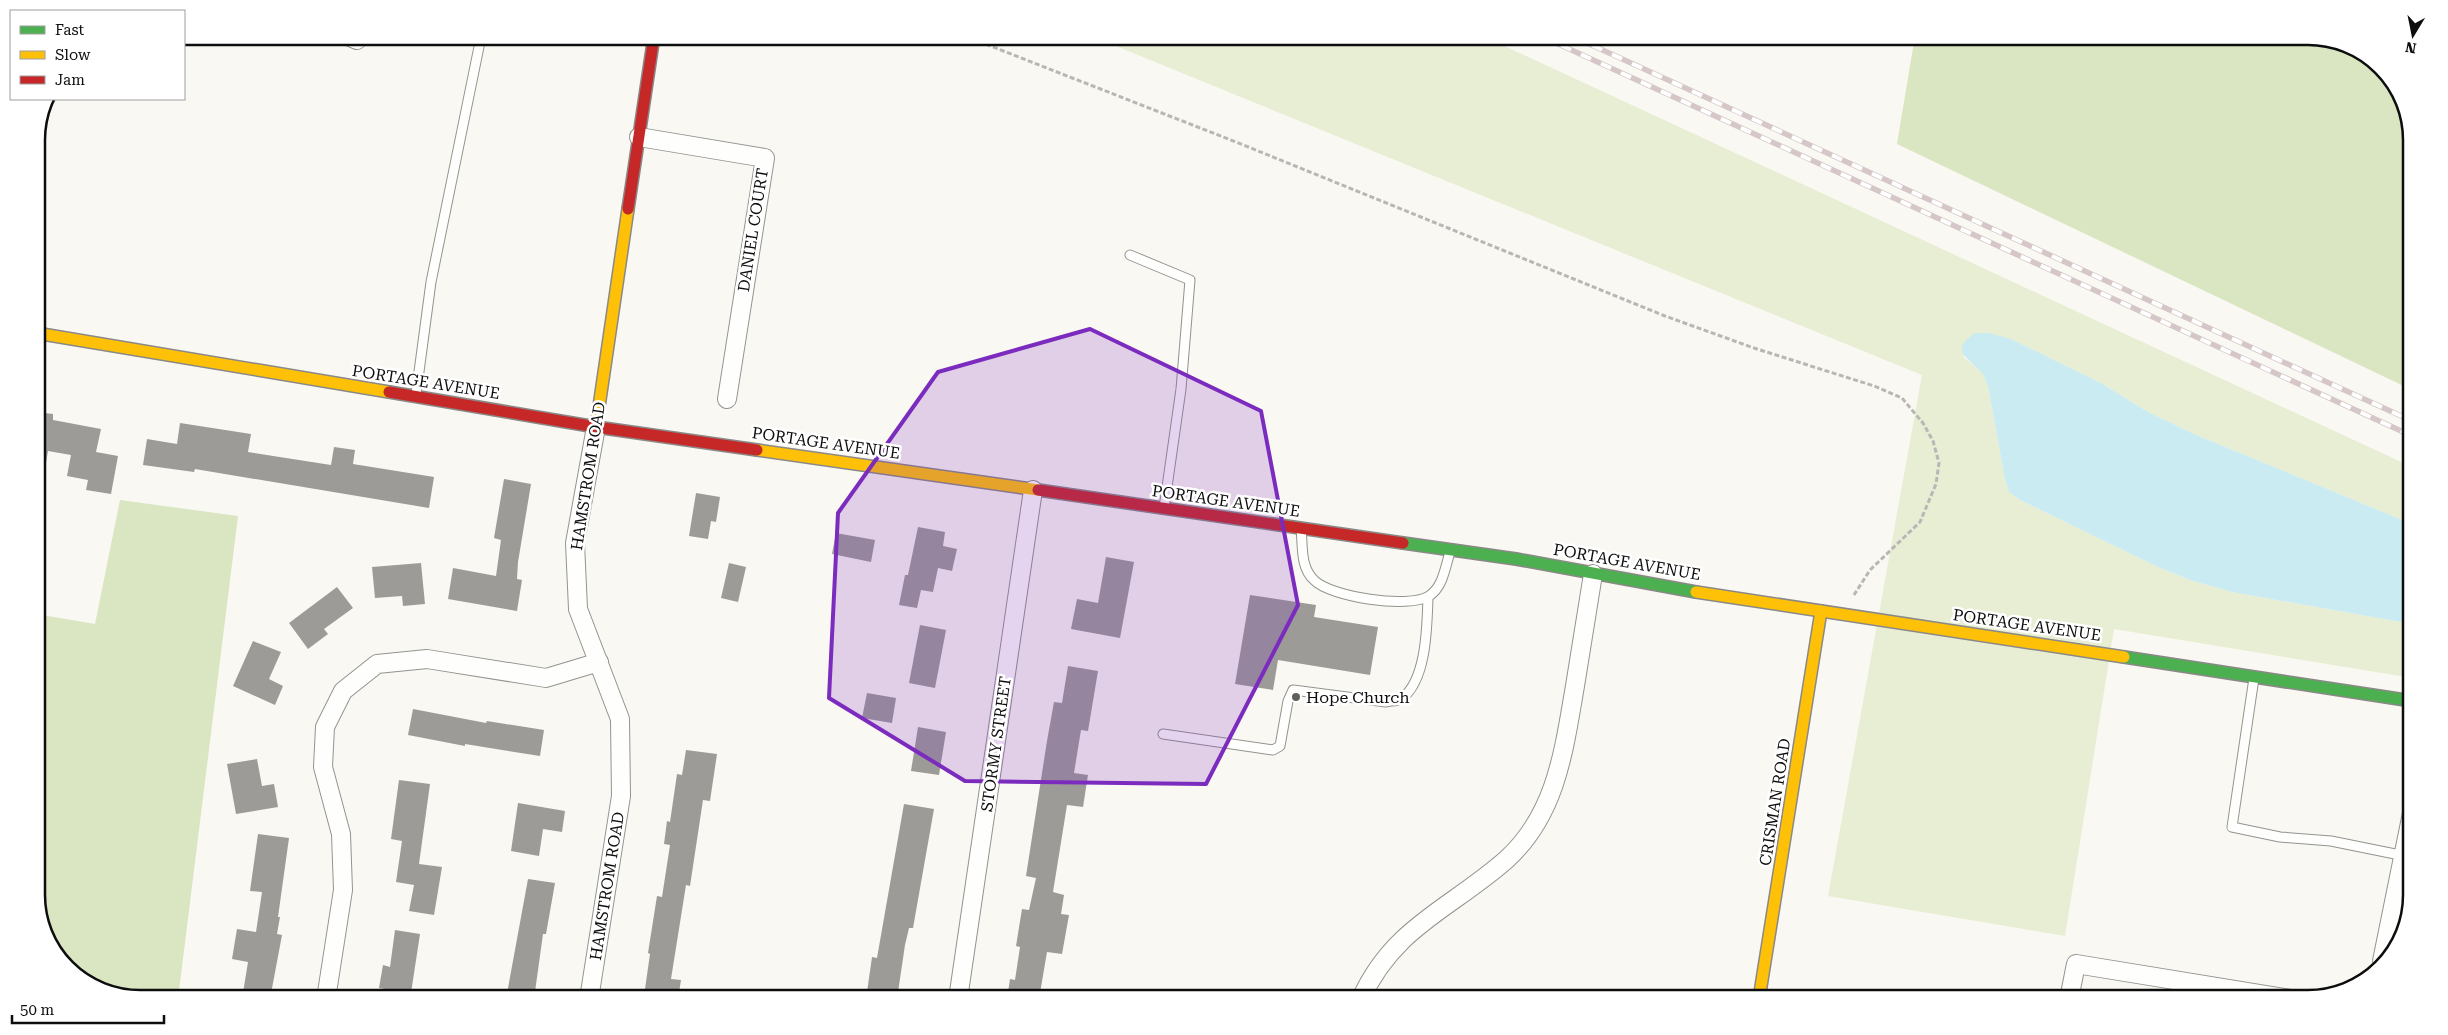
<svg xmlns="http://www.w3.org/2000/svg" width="2448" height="1035" viewBox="0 0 2448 1035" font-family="'Roboto Serif',serif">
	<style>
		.green { fill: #e7eed3 }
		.forest { fill: #dae5c2 }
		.water { fill: #caebf2 }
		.building { fill: #9d9b98 }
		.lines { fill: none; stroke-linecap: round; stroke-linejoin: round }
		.lane-casing { stroke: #949390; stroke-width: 11 }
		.street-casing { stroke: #949390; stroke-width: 20 }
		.fast-casing { stroke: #8a8987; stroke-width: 14 }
		.slow-casing { stroke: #8a8987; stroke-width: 14 }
		.jam-casing { stroke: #8a8987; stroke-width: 14 }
		.path { stroke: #b8b7b6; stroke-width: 3; stroke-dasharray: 5 2.5; stroke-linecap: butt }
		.lane { stroke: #fefefd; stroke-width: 9 }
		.street { stroke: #fefefd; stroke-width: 18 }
		.fast { stroke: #4caf50; stroke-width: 11 }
		.slow { stroke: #ffc107; stroke-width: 11 }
		.jam { stroke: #c62828; stroke-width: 11 }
		.rail-casing { stroke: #d5c6c8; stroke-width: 5.5 }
		.rail { stroke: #fff; stroke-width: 4; stroke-dasharray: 11; stroke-linecap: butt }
		.marked { fill: #7b2cbf; fill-opacity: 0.2; stroke: #7b2cbf; stroke-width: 4; stroke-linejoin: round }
		.poi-dot { fill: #605f5d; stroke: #fff; stroke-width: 2 }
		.labels { text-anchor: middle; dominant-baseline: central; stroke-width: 5; stroke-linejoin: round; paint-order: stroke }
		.street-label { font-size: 16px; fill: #0d0d0d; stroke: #fff }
		.poi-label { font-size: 16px; fill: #0d0d0d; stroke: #fff; text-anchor: start }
		.rim { fill: none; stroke: #0d0d0d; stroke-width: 2.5 }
	</style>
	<rect width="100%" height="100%" fill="#faf8f2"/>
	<path class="green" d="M 1115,36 L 1483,36 L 2412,467 L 2412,524 L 2194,434 L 2148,412 L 2101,383 L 2011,339 L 1963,357 L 1982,372 L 1988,386 L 2005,480 L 2009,492 L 2020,500 L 2160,568 L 2193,581 L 2232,592 L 2412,624 L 2412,678 L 2114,629 L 2065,936 L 1828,896 L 1922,375 L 1111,44 Z"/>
	<g class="forest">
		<path d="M 1915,36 L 2294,36 L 2349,45 L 2394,82 L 2412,133 L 2412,390 L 1897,144 Z"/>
		<path d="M 120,500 L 238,516 L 178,999 L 140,999 L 100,991 L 57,958 L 36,903 L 36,614 L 95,624 Z"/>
	</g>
	<path class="water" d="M 1975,333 L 1989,333 L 2011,339 L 2101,383 L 2148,412 L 2194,434 L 2412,524 L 2412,624 L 2232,592 L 2193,581 L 2160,568 L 2020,500 L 2009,492 L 2005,480 L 1988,386 C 1986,382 1984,375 1981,372 C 1967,357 1949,351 1975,333 Z"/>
	<g class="building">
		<path d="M 36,412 L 53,414 L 53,420 L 101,429 L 96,452 L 118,456 L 111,494 L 86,490 L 88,480 L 67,476 L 71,455 L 48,451 L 46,463 L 36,463 Z"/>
		<path d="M 180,423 L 251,434 L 248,452 L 331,465 L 334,447 L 355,450 L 353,464 L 434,477 L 429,508 L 195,469 L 194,472 L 143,465 L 147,439 L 177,444 Z"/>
		<path d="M 504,479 L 531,484 L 518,562 L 517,579 L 522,580 L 517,611 L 448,599 L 453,568 L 496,576 L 501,540 L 494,538 Z"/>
		<path d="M 696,493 L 720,497 L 716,522 L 711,521 L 708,539 L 689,536 Z"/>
		<path d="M 918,527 L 945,532 L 943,546 L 957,549 L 952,571 L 938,568 L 933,592 L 921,590 L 917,608 L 899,605 L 905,575 L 908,575 Z"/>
		<path d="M 836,533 L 875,540 L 871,562 L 832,554 Z"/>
		<path d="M 1106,557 L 1134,562 L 1120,638 L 1071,629 L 1077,599 L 1098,603 Z"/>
		<path d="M 421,563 L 425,604 L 403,606 L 402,596 L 375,598 L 372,567 Z"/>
		<path d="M 729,563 L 746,567 L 738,602 L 721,598 Z"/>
		<path d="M 337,587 L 353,608 L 324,629 L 328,634 L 308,649 L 289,623 Z"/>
		<path d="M 1250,595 L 1316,605 L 1314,617 L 1378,627 L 1370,675 L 1278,660 L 1273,690 L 1235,684 Z"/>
		<path d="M 920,625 L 946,630 L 935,688 L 909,683 Z"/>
		<path d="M 253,641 L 281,652 L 269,679 L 283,686 L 275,705 L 233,686 Z"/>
		<path d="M 1068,666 L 1098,671 L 1088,731 L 1081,730 L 1074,773 L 1088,775 L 1083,807 L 1067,805 L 1053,892 L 1064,895 L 1061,914 L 1069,915 L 1062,954 L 1047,952 L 1039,999 L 1007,999 L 1010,979 L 1015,980 L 1020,947 L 1016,946 L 1022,909 L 1029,910 L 1036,878 L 1026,876 L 1047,741 L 1054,702 L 1062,703 Z"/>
		<path d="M 867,693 L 896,698 L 892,723 L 862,718 Z"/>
		<path d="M 413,709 L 486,723 L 487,721 L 544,730 L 540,756 L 465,744 L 465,746 L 408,735 Z"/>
		<path d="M 918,727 L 946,732 L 939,775 L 911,771 Z"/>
		<path d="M 686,750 L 717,754 L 710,801 L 703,800 L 690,886 L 686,885 L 671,979 L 681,980 L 678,999 L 651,999 L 653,990 L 645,989 L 650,954 L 648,953 L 657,896 L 662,897 L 670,845 L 664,844 L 667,821 L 670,822 L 677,774 L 682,775 Z"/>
		<path d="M 257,759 L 262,786 L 274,784 L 278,807 L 236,814 L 227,764 Z"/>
		<path d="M 399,780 L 430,784 L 419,864 L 442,867 L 434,915 L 409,911 L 414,885 L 396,882 L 402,841 L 391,839 Z"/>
		<path d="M 518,803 L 565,811 L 562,832 L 543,829 L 539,856 L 511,851 Z"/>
		<path d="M 904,804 L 934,809 L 913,928 L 909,928 L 905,945 L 897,999 L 866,999 L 872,957 L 877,958 Z"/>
		<path d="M 258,834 L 289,838 L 278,917 L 280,917 L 277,934 L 282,935 L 270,999 L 242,999 L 248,962 L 232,959 L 237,929 L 256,932 L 262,892 L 250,891 Z"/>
		<path d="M 528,879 L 555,883 L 546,934 L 543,934 L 534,999 L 506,999 Z"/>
		<path d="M 395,930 L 420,934 L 411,993 L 379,988 L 383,965 L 390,967 Z"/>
	</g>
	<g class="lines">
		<g class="lane-casing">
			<g id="lane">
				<path d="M 1130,255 L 1190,280 L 1181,389 L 1164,508"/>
				<path d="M 416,394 L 431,282 L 481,37"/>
				<path d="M 1301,529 C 1303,546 1300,567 1314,580 C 1330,597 1409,609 1429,596 C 1443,587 1445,568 1450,552"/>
				<path d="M 2254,678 L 2232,827 L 2280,837 L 2331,841 L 2405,856"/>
				<path d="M 1163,734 L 1273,750 L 1280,746 L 1288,701 L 1293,690 L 1386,702 C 1390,701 1397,701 1401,699 C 1427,681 1427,625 1428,597"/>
			</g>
		</g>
		<g class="street-casing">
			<g id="street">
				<path d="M 348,36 L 357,40"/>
				<path d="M 639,137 L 765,158 L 727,399"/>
				<path d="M 2382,961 L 2412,813"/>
				<path d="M 326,999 L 343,890 L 341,834 L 323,767 L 325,727 L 343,691 L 377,664 L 427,659 L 546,678 L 599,662"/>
				<path d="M 589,999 L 621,796 L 620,719 L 578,609 L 575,543 L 596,427"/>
				<path d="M 958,999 L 1033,490"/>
				<path d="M 1361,999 C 1393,927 1452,908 1507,859 C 1557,813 1564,749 1575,686 C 1581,649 1587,612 1593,574"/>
				<path d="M 2069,999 L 2076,964 L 2291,999"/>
			</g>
		</g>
		<g class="fast-casing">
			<g id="fast">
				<path d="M 1403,543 L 1516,559 L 1696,592"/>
				<path d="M 2124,657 L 2412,701"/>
			</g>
		</g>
		<g class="slow-casing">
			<g id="slow">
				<path d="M 36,333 L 389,392"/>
				<path d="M 596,427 L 628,209"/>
				<path d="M 757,450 L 1038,490"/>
				<path d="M 1696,592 L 2124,657"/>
				<path d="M 1759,999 L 1821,611"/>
			</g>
		</g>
		<g class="jam-casing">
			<g id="jam">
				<path d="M 628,209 L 654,36"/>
				<path d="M 389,392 L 596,427 L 757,450"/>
				<path d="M 1038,490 L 1403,543"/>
			</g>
		</g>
		<path class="path" d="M 965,36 L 1236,142 L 1665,316 L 1754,348 L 1874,386 L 1902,398 L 1923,423 L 1933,441 L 1939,463 L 1936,484 L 1920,522 L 1870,570 L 1854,595"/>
		<use href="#lane" class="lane"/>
		<use href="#street" class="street"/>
		<use href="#fast" class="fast"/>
		<use href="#slow" class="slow"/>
		<use href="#jam" class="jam"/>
		<g class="rail-casing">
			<g id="rail">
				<path d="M 1541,36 L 2412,436"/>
				<path d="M 1572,36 L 2412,421"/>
			</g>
		</g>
		<use href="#rail" class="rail"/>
	</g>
	<path class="marked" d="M 1090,329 L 1261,411 L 1298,605 L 1206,784 L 965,781 L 829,698 L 838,513 L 938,372 Z"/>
	<circle class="poi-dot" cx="1296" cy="697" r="5"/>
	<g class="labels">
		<g class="street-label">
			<text transform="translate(753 230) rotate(-81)">DANIEL COURT</text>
			<text transform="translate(426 382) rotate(9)">PORTAGE AVENUE</text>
			<text transform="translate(826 443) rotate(8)">PORTAGE AVENUE</text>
			<text transform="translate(588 476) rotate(-81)">HAMSTROM ROAD</text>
			<text transform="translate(1226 501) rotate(8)">PORTAGE AVENUE</text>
			<text transform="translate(1627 562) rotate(10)">PORTAGE AVENUE</text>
			<text transform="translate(2027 625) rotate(8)">PORTAGE AVENUE</text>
			<text transform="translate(996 744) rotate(-82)">STORMY STREET</text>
			<text transform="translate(1775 802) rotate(-81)">CRISMAN ROAD</text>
			<text transform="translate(607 886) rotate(-81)">HAMSTROM ROAD</text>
		</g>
		<g class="poi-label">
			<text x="1306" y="697">Hope Church</text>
		</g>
	</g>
	<path d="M0 0H2448V1035H0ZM140 45H2308A95 95 0 0 1 2403 140V895A95 95 0 0 1 2308 990H140A95 95 0 0 1 45 895V140A95 95 0 0 1 140 45Z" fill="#fff" fill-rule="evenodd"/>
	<path class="rim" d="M140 45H2308A95 95 0 0 1 2403 140V895A95 95 0 0 1 2308 990H140A95 95 0 0 1 45 895V140A95 95 0 0 1 140 45Z"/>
	<rect x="10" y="10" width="175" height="90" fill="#ffffff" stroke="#9e9e9e"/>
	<rect x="20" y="26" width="25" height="8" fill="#4caf50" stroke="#9e9e9e"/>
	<text x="55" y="35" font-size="15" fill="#0d0d0d">Fast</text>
	<rect x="20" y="51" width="25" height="8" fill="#ffc107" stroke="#9e9e9e"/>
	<text x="55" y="60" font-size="15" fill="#0d0d0d">Slow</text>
	<rect x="20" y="76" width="25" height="8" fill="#c62828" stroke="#9e9e9e"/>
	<text x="55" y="85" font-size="15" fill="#0d0d0d">Jam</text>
	<g transform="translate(2413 35) rotate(190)" stroke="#ffffff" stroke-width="4" paint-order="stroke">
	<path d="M0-4L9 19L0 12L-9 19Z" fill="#0d0d0d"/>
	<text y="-8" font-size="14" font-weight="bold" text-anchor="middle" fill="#0d0d0d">N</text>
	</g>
	<path d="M12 1015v8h152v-8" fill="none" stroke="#0d0d0d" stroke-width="2.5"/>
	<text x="20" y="1015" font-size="15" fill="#0d0d0d" stroke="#ffffff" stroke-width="4" paint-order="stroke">50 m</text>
</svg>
